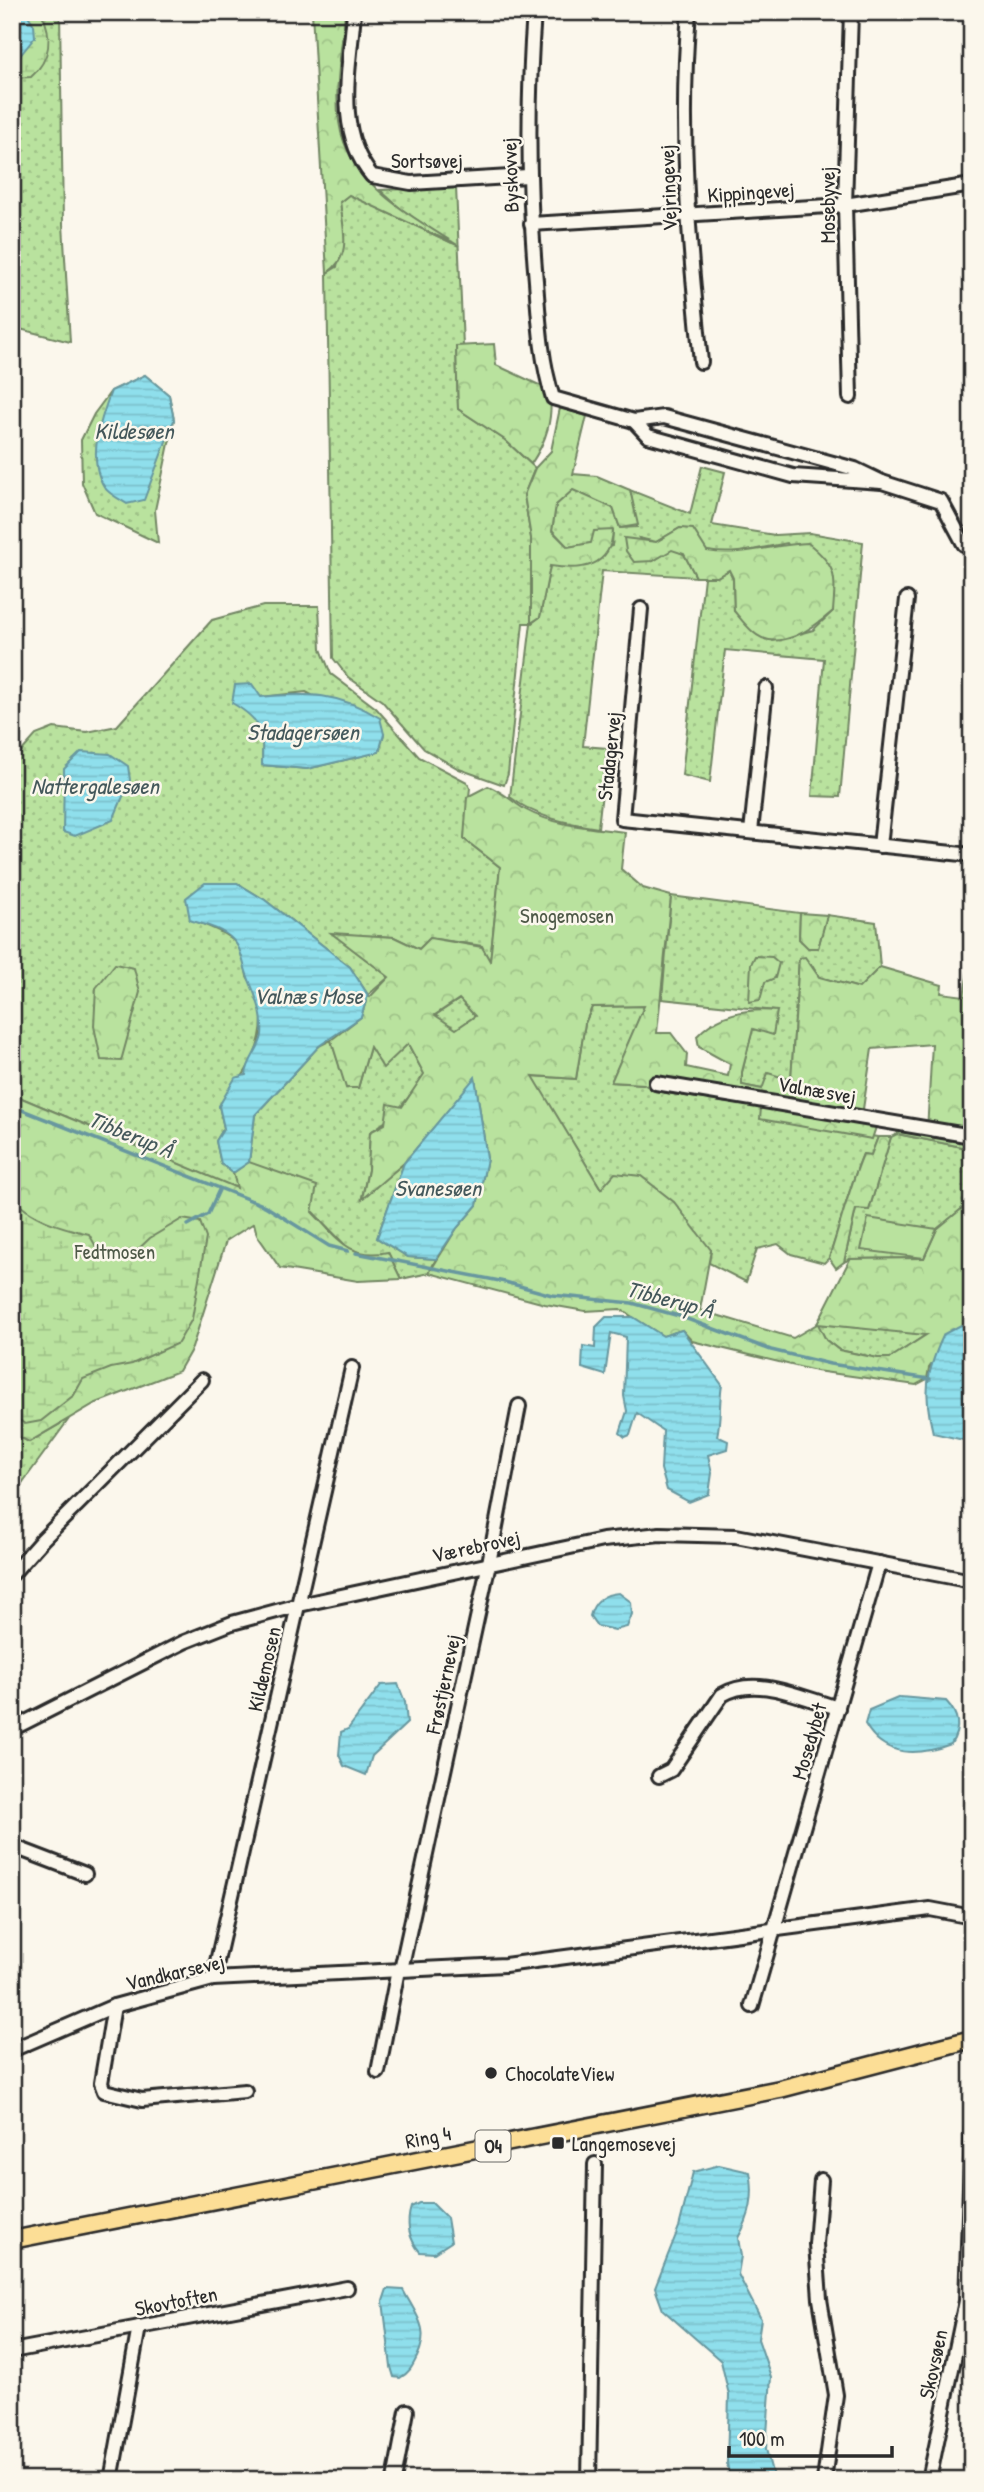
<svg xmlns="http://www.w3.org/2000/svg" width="984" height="2492" viewBox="0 0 984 2492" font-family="'Patrick Hand',sans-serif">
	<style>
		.grass { fill: url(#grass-dots); stroke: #728664; stroke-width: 2; fill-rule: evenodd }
		.forest { fill: url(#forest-crowns); stroke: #728664; stroke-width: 2; fill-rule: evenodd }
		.wetland { fill: url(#wetland-marsh); stroke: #728664; stroke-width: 2 }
		.green { fill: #b9e29e; stroke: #728664; stroke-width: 2 }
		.water { fill: url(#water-rules); stroke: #67979f; stroke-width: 2 }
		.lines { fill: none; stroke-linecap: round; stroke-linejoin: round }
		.stream { stroke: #67979f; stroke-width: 3.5 }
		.minor-casing { stroke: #2b2b2b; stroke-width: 18 }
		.major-casing { stroke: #2b2b2b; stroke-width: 21 }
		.minor { stroke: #fbf7ec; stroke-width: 12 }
		.major { stroke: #fcde96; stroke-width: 16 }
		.poi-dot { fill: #2b2b2b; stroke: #fbf7ec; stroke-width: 2.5 }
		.labels { text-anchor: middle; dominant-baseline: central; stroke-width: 5; stroke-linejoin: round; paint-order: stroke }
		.shield { fill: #fbf7ec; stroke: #696865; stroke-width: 2 }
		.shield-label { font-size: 19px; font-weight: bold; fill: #2b2b2b }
		.street-label { font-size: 21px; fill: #2b2b2b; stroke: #fbf7ec }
		.park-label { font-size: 21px; fill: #4e5948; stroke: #fbf7ec }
		.poi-label { font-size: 21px; fill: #2b2b2b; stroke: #fbf7ec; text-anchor: start }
		.water-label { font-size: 23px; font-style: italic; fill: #44585b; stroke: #fbf7ec }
	</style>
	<defs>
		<pattern id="grass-dots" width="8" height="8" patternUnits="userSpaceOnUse" patternTransform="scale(1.75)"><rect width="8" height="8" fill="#b9e29e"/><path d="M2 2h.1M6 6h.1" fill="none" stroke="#9fc288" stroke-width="1.8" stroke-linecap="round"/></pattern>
		<pattern id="forest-crowns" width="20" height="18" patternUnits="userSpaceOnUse" patternTransform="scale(1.75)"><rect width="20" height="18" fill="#b9e29e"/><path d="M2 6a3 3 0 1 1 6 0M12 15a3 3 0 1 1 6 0" fill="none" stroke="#9fc288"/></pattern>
		<pattern id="wetland-marsh" width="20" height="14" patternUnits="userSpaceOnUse" patternTransform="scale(1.75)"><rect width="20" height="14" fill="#b9e29e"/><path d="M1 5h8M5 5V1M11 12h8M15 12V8" fill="none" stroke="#9fc288"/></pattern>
		<pattern id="water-rules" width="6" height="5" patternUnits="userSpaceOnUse" patternTransform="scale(1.75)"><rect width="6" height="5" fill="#8fdfec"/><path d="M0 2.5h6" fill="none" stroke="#7cc0cb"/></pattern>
	</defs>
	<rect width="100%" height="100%" fill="#fbf7ec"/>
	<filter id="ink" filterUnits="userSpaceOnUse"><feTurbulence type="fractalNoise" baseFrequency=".0143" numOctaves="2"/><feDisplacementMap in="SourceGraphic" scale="14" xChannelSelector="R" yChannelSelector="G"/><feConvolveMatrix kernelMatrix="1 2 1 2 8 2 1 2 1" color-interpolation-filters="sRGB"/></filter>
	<g filter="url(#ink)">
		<g class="grass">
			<path d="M 12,12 L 60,12 L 63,224 L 70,342 L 12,327 Z"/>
			<path d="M 456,187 L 463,346 L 456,346 L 458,409 L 505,440 L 535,468 L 524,495 L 531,538 L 532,623 L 540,617 L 550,565 L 612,546 L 613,530 L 591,543 L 568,547 L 552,530 L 556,505 L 573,489 L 613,508 L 620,528 L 637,527 L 630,490 L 690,514 L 702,466 L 725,472 L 712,525 L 775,535 L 810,533 L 863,542 L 840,797 L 812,796 L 824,659 L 725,650 L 710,782 L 682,775 L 704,577 L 717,577 L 729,570 L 733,578 L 734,611 L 773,641 L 813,630 L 833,611 L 787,543 L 727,555 L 707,551 L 680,528 L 656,542 L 639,538 L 653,561 L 672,549 L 684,554 L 696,577 L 602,571 L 583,746 L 607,748 L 598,828 C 566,823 537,818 510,797 L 531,623 L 523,623 L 508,774 L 504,785 L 459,769 L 424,749 L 382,701 L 348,677 L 333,658 L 327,273 L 337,267 L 343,227 L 340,202 L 349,194 L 452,243 L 402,210 L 380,190 Z"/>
			<path d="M 145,375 L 169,395 L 174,420 L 155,510 L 158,543 L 95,513 L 82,483 L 81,440 L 94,414 L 111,391 Z"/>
			<path d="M 263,606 L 319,606 L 321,649 L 331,674 L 376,708 L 419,757 L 467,782 L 470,788 L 464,839 L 500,867 L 490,963 L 482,946 L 430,938 L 419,949 L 394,937 L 333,934 L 389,977 L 368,995 L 350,967 L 265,900 L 237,883 L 190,919 C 208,927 229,932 241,949 C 245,957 245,967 247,976 C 250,982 256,988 258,995 C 272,1038 246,1076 219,1106 L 224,1128 L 216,1141 L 221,1164 L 233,1173 L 238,1189 L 12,1094 L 12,762 L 36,735 L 54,728 L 87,732 L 117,726 L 212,620 ZM 306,692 L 384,734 L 379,752 L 307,769 L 262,765 L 263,733 L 253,715 L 261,697 Z"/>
			<path d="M 671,896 L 800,913 L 799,939 L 818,948 L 827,915 L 876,922 L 880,967 L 860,988 L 819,977 L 813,966 L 799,958 L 791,1080 L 762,1089 L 742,1085 L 742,1072 L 753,1028 L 776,1011 L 662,999 Z"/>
			<path d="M 460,999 L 475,1016 L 456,1030 L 434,1016 Z"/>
			<path d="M 645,1006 L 611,1082 L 644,1084 L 655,1091 L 762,1108 L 761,1119 L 878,1137 L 871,1155 L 863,1154 C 849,1188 841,1223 829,1258 L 824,1263 L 791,1254 L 778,1244 L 757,1249 L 746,1282 L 709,1263 L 711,1250 L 601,1189 L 532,1076 L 576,1079 L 585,1023 L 592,1007 Z"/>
			<path d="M 331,1040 L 347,1088 L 358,1088 L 370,1047 L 408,1044 L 425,1075 C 408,1098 395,1118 370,1132 L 368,1170 L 362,1197 L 404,1163 L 377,1238 L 408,1257 L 436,1259 L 429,1273 L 401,1279 L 388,1253 L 369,1256 L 350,1250 L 312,1211 L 249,1162 L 255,1115 L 319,1046 Z"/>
			<path d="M 897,1134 L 972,1149 L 970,1202 L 937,1229 L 924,1258 L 850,1259 L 844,1262 L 856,1209 L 869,1210 L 891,1137 Z"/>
			<path d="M 817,1324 L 927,1334 L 891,1358 L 878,1358 L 839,1350 L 826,1340 Z"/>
			<path d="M 69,1419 L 12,1497 L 12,1433 L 29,1442 Z"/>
		</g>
		<g class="forest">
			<path d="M 312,12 L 345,12 C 342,52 330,104 344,142 C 362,191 418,220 459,246 L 349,195 L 340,202 C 343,228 353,257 327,273 Z"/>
			<path d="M 494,344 L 496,365 L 550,390 C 553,419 547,440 531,464 L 505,440 L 458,409 L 456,346 Z"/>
			<path d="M 560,408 L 587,416 L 573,474 L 597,476 L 630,490 L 638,525 L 620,528 L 613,508 L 573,490 L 556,505 L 552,531 L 568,547 L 591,543 L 594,531 L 613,530 C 611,568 581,571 550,566 L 540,617 L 531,623 L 531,538 L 524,495 L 535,468 L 551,451 Z"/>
			<path d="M 680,528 L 693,529 L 707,551 C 742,557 774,544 808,543 C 837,566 836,576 833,611 C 814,628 777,654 753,632 C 746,626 740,618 734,611 L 733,578 L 729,570 L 717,577 L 696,577 L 684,554 L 672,550 L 653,561 L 634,562 L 626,551 L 624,538 L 656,542 Z"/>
			<path d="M 488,786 C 504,792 512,802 526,810 C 555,826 593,828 625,832 L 621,869 L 643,888 L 671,896 L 657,1033 L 671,1033 L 687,1054 L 686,1067 L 728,1076 L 730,1064 L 699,1047 L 697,1036 C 718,1013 748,1008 777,1011 L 773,1035 L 753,1029 L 742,1072 L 742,1085 L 762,1089 L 768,1073 L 791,1080 L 799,958 L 805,957 L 819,977 L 859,988 L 880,967 L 942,985 L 941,993 L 964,996 L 968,971 L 972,972 L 972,1149 L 897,1134 L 899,1126 L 927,1131 L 932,1044 L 872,1049 L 863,1109 L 879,1118 L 872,1139 L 760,1119 L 761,1108 L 654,1091 L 644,1084 L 611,1082 L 644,1006 L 592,1007 L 585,1023 L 576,1079 L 533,1076 L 601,1189 L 615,1173 L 641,1176 L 674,1202 L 711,1250 L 700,1310 L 793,1338 L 817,1324 L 850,1259 L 924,1258 L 937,1229 L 970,1202 L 972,1194 L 972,1324 L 961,1325 L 929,1368 L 927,1379 L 916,1385 L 816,1371 L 692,1341 L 682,1330 L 663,1336 L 620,1309 L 585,1311 L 545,1304 L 429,1273 L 457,1228 L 477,1205 L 487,1159 L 475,1078 L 404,1163 L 362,1199 L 368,1170 L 370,1132 L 385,1124 L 388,1104 L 402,1107 L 424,1074 L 408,1044 L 383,1068 L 370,1047 L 358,1088 L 346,1088 L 331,1040 L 361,1017 L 368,995 L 370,997 L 389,977 L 331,933 L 394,937 L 419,949 L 430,938 L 482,947 L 490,961 L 500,867 L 464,839 L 467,797 ZM 459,999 L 475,1016 L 456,1029 L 435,1015 ZM 818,1324 L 925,1335 L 926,1335 L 890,1358 L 877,1358 L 839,1350 L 826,1340 Z"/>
			<path d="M 800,913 L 827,915 L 818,948 L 808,948 L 799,939 Z"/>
			<path d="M 755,956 L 772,957 L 779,963 L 775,978 L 765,982 L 760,1000 L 749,1002 L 751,964 Z"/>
			<path d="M 115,964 L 134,968 L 140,992 L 121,1061 L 101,1060 L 94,1026 L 96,988 Z"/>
			<path d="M 12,1094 L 237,1188 L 233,1173 L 249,1162 L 317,1186 L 312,1212 C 338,1238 348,1260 388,1252 L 401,1279 L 358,1281 L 280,1268 L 257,1235 L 254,1223 L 226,1241 L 192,1348 L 179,1371 L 94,1404 L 29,1442 L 12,1433 Z"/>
			<path d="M 878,1137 L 891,1137 L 869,1210 L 856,1209 L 844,1262 L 836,1268 L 829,1258 C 841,1222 849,1188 863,1154 L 871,1155 Z"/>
		</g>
		<g class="wetland">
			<path d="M 26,12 L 41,12 C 53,36 51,59 31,77 L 12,78 L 12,59 L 19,57 L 29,15 Z"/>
			<path d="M 12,1196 C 28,1219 64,1228 89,1234 L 103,1259 L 131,1256 L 150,1238 L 182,1219 L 200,1222 L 206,1238 L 192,1319 L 178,1343 L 132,1364 L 111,1368 L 83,1379 L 74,1395 L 41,1421 L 25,1424 L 12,1415 Z"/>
		</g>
		<path class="green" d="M 868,1218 L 937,1229 L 924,1258 L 861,1250 Z"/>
		<g class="water">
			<path d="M 12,12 L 26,12 L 34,25 L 35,37 L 19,57 L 12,59 Z"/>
			<path d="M 145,375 L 169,395 L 174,420 L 144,500 L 127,504 C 121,500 109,494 105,488 C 86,460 101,418 111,391 Z"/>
			<path d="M 252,684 L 261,697 C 307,692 340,693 380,718 L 384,734 L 379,752 L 307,769 L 262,765 C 263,730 263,721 232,703 L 235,685 Z"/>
			<path d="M 81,752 L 110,754 L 128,766 L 130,780 L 113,820 L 75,836 L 63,832 L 64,769 Z"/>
			<path d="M 205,883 L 237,883 L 265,900 L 350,967 L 368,995 L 361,1017 L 319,1046 L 255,1115 L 249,1162 L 233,1173 L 221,1164 L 216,1141 L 224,1128 L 219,1106 L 235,1078 L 246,1075 C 247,1060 260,1049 262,1035 C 264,1012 255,996 248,977 C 241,960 243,945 226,934 C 216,927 201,924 190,920 L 186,898 Z"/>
			<path d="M 475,1077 L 487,1159 L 477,1205 L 457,1228 L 436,1259 L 408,1257 L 377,1238 L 404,1163 Z"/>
			<path d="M 606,1317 L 633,1317 L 663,1336 L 682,1330 L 722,1385 C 719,1402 721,1419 717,1436 L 728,1441 L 727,1449 L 708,1455 L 712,1473 L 709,1494 L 689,1502 L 667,1490 L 661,1469 L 663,1431 L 637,1413 L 630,1435 L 625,1437 L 620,1433 L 627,1411 L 624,1396 L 626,1337 L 611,1333 L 605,1375 L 582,1368 L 583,1346 L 595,1348 L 596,1327 Z"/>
			<path d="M 972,1324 L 972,1442 L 933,1433 C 923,1393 926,1372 944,1334 L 961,1325 Z"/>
			<path d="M 619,1593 L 631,1602 L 632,1614 L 627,1627 L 615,1630 L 597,1626 L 590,1616 C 594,1600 604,1594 619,1593 Z"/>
			<path d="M 398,1684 L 405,1702 L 407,1723 L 372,1756 L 366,1775 L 344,1766 L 339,1755 L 341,1732 L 348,1729 L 381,1685 Z"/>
			<path d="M 900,1697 L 946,1701 C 959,1715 961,1728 951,1744 C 919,1756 884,1758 865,1724 L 869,1710 Z"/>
			<path d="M 719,2165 L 750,2172 C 755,2197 750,2217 738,2238 L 741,2256 L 738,2274 L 761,2319 L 758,2339 L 771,2377 L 766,2449 L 774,2480 L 730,2480 L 727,2463 L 729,2395 L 721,2361 L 663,2310 L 655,2288 L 679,2227 L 693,2172 Z"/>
			<path d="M 419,2203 L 432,2203 L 447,2218 L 451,2242 L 434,2253 L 420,2252 C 409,2239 406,2223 411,2207 Z"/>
			<path d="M 387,2289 L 403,2290 C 416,2315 431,2329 417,2357 C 412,2367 410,2372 400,2378 L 394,2377 L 391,2367 L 383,2301 Z"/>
		</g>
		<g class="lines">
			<g class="stream">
				<path d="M 12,1106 L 265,1206 L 329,1246 L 348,1251"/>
				<path d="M 188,1225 L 208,1214 L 219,1190"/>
				<path d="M 356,1253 L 505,1282 L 552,1295 L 632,1303 L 679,1316 L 771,1350 L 830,1364 L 930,1379"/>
			</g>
			<g class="minor-casing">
				<g id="minor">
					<path d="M 354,12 C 350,67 334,130 372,176 L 411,183 L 528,176"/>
					<path d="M 534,12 C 527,104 528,190 536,281 C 539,321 541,361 553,398 L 634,421 L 648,436 L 793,476 L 882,482"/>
					<path d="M 689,12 C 679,132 689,243 701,362"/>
					<path d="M 531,224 L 845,205 L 972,185"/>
					<path d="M 850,397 L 845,205 L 851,12"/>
					<path d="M 634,421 L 664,417 L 855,469 L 882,482 L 941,501 L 964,544 L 972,544"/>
					<path d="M 641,609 L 622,819 L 972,855"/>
					<path d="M 751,832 L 766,688"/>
					<path d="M 880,846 L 907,599"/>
					<path d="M 656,1083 L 972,1136"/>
					<path d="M 12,1574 L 42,1540 L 202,1380"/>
					<path d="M 12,1729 L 184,1642 L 232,1623 L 299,1605 L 603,1540 L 660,1534 L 736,1536 L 972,1581"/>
					<path d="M 659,1776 L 671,1770 L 722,1695 C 756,1674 802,1698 838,1708"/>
					<path d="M 12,1846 L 85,1874"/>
					<path d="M 401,1970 L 489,1563 L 519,1406"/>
					<path d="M 213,1979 L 352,1368"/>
					<path d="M 114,2006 L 101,2083 L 104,2091 L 142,2100 L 245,2091"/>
					<path d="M 752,2006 L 879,1563"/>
					<path d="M 12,2050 L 114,2006 L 213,1979 L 505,1965 L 930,1909 L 972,1917"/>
					<path d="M 378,2072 L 398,1970"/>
					<path d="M 821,2180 L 816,2244 L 820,2299 L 836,2395 L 824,2480"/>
					<path d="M 12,2351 L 347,2288"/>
					<path d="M 111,2480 L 139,2327"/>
					<path d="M 394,2480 L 407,2411"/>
					<path d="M 589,2480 L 595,2164"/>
					<path d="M 929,2480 L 966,2301 L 972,2129"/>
				</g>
			</g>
			<g class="major-casing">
				<path id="major" d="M 12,2240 L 780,2089 L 972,2039"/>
			</g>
			<use href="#minor" class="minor"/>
			<use href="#major" class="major"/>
		</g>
	</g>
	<g class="poi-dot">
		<circle cx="491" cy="2073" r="7"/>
		<rect x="551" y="2136" width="14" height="14" rx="3.5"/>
	</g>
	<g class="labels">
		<rect class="shield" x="475.5" y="2130.5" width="35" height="31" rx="5"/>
		<g class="shield-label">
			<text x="493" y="2146">O4</text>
		</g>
		<g class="street-label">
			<text x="427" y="160">Sortsøvej</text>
			<text transform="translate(510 175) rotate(-92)">Byskovvej</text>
			<text transform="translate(668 188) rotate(-92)">Vejringevej</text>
			<text transform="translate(751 192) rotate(-4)">Kippingevej</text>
			<text transform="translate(827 205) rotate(-90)">Mosebyvej</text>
			<text transform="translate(609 756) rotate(-84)">Stadagervej</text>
			<text transform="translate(817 1090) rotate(10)">Valnæsvej</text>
			<text transform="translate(476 1546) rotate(-12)">Værebrovej</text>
			<text transform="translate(264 1669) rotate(-77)">Kildemosen</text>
			<text transform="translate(443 1684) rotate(-78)">Frøstjernevej</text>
			<text transform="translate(809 1741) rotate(-74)">Mosedybet</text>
			<text transform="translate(175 1972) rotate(-13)">Vandkarsevej</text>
			<text transform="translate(428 2137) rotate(-11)">Ring 4</text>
			<text transform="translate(176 2301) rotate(-11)">Skovtoften</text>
			<text transform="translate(933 2364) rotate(-78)">Skovsøen</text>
		</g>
		<g class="park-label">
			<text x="567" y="915">Snogemosen</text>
			<text x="115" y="1251">Fedtmosen</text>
		</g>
		<g class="poi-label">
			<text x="505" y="2073">ChocolateView</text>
			<text x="572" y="2143">Langemosevej</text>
		</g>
		<g class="water-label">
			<text x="134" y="430">Kildesøen</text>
			<text x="303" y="731">Stadagersøen</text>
			<text x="95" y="785">Nattergalesøen</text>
			<text x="308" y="995">Valnæs Mose</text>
			<text transform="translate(131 1134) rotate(22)">Tibberup Å</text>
			<text x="438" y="1187">Svanesøen</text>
			<text transform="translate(670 1299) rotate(15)">Tibberup Å</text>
		</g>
	</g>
	<rect width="984" height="2492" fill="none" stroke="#fbf7ec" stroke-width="42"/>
	<rect x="21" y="21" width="942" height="2450" fill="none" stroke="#2b2b2b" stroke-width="2.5" filter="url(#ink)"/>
	<path d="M729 2446v10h163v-10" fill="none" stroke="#2b2b2b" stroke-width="3.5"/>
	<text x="739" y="2446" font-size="21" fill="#2b2b2b" stroke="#fbf7ec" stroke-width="5" paint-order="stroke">100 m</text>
</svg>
